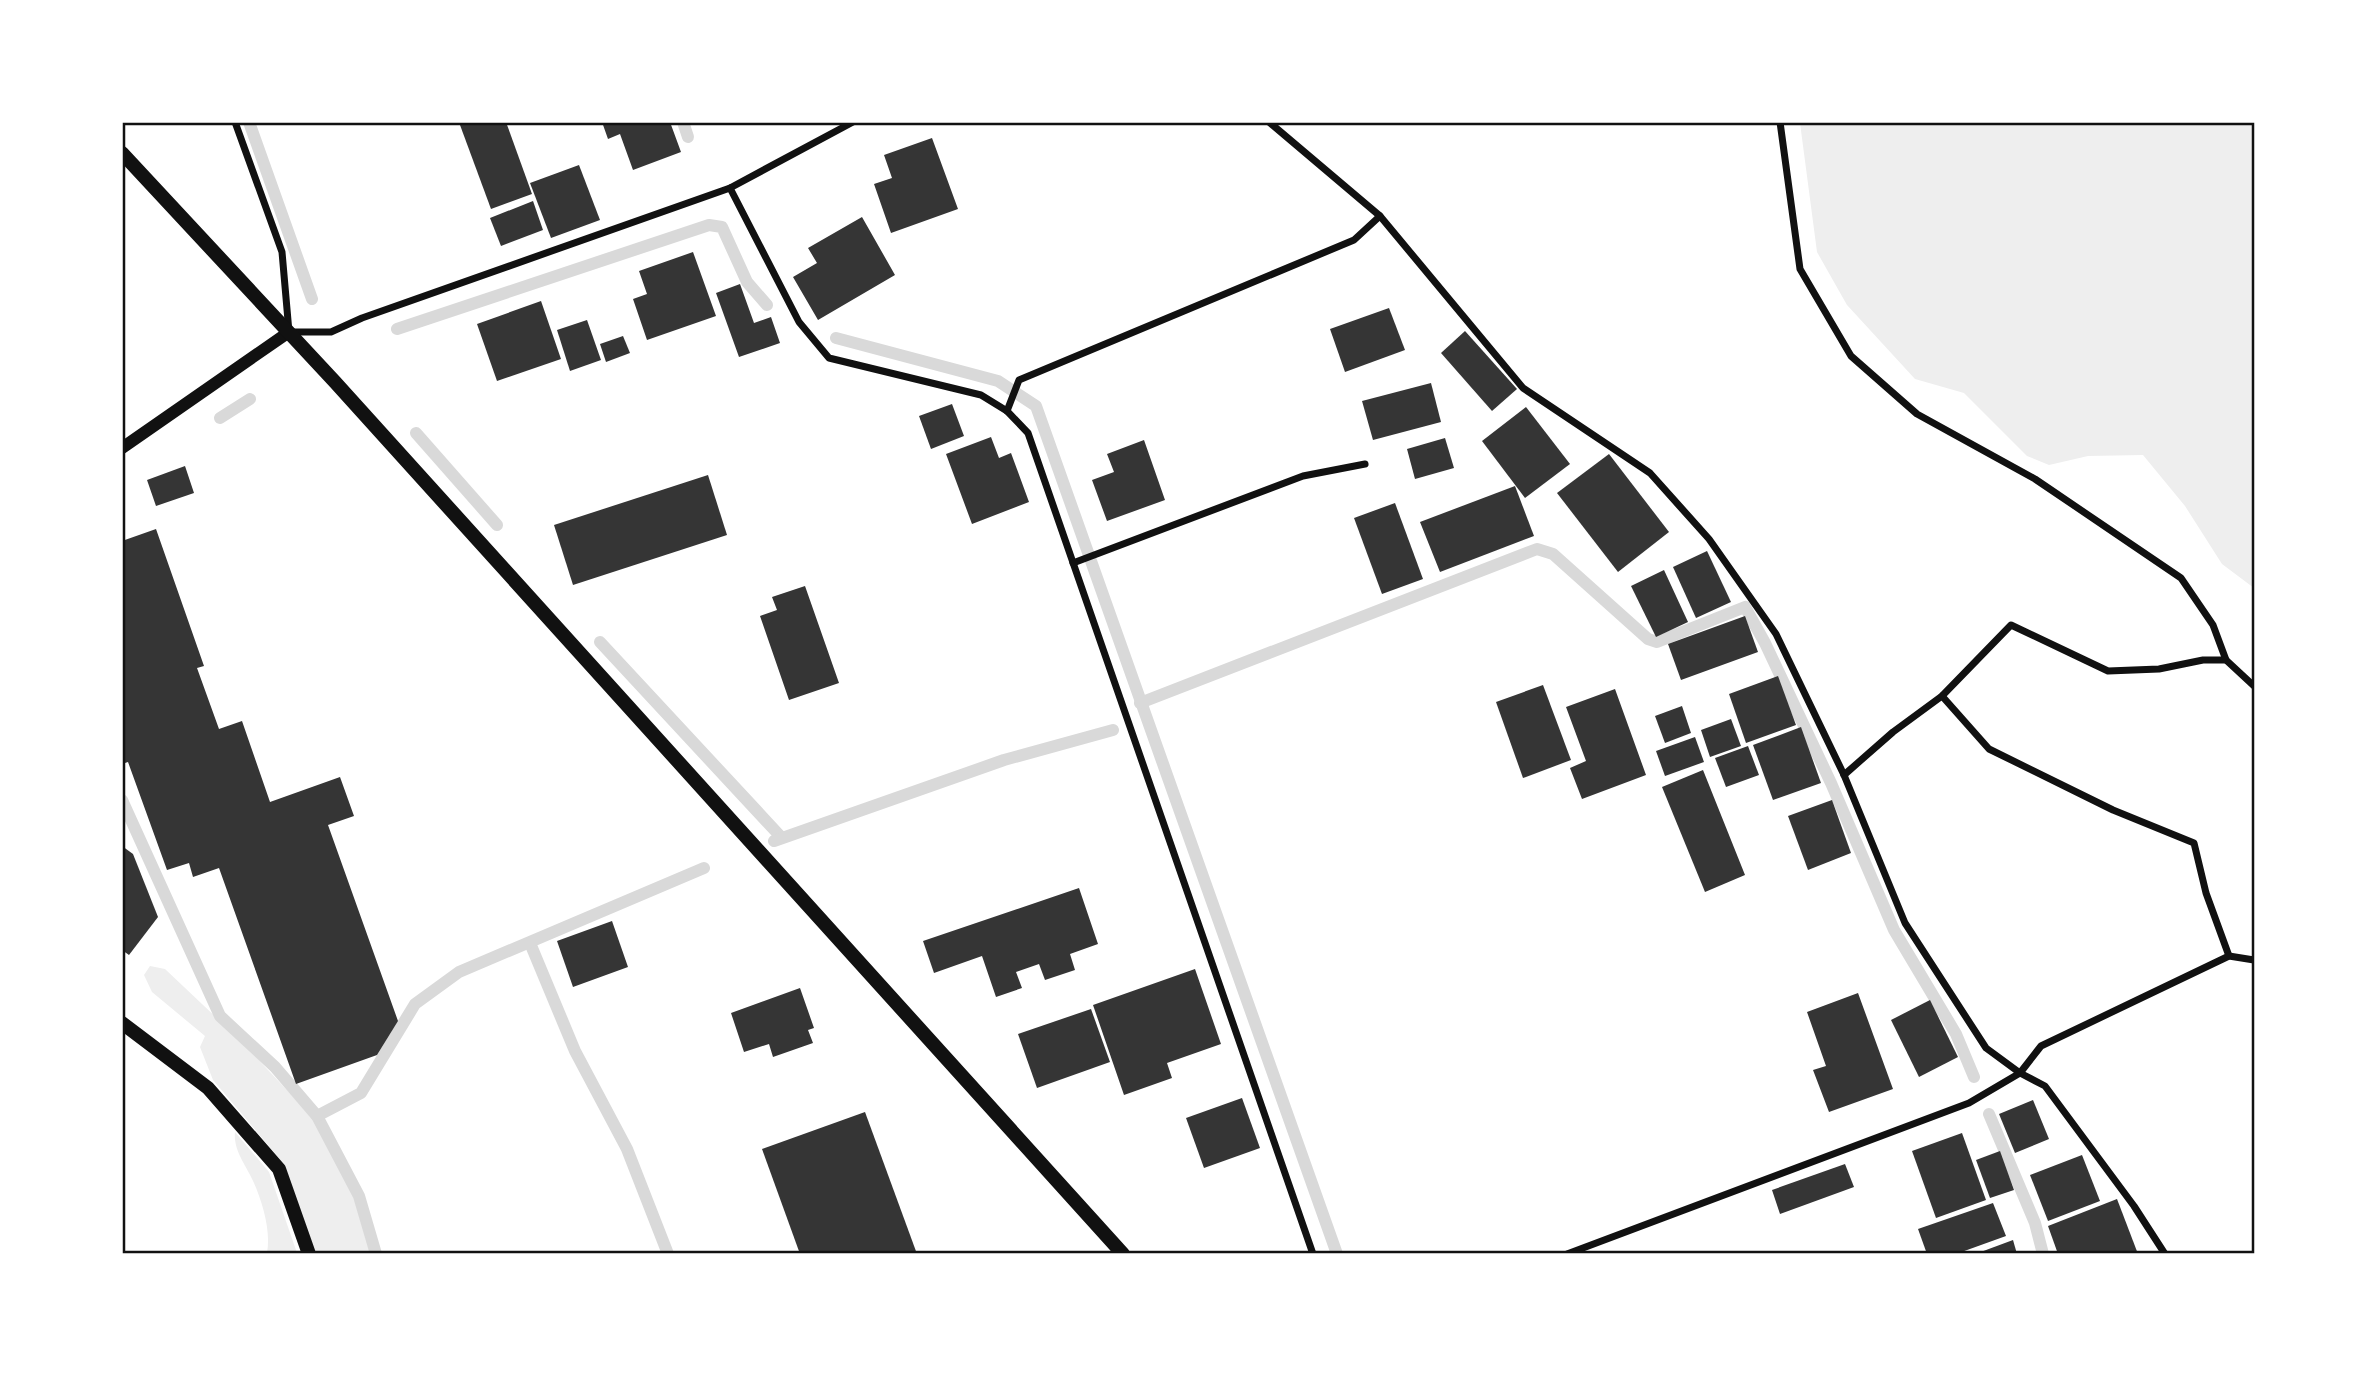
<svg xmlns="http://www.w3.org/2000/svg" width="2377" height="1376" viewBox="0 0 2377 1376" font-family="Roboto,sans-serif">
	<style>
		.green { fill: #eee }
		.lines { fill: none; stroke-linecap: round; stroke-linejoin: round }
		.stream { stroke: #d9d9d9; stroke-width: 12 }
		.building { fill: #353535 }
		.minor { stroke: #111; stroke-width: 7 }
		.tertiary { stroke: #111; stroke-width: 12 }
		.secondary { stroke: #111; stroke-width: 14 }
		.neatline { fill: none; stroke: #111; stroke-width: 2.5 }
	</style>
	<rect width="100%" height="100%" fill="#fff"/>
	<g class="green">
		<path d="M 1800,123 L 2254,123 L 2254,588 L 2222,564 L 2185,506 L 2143,455 L 2088,456 L 2049,465 L 2027,456 L 1964,393 L 1915,379 L 1847,305 L 1817,252 Z"/>
		<path d="M 150,966 L 165,969 L 239,1039 L 314,1119 L 354,1198 L 370,1253 L 314,1253 L 284,1164 L 213,1080 L 200,1047 L 205,1036 L 152,992 L 144,975 Z"/>
		<path d="M 235,1132 L 269,1172 L 297,1253 L 267,1253 C 271,1231 263,1204 254,1183 C 247,1166 233,1151 235,1132 Z"/>
	</g>
	<g class="lines">
		<g class="stream">
			<path d="M 249,122 L 312,299"/>
			<path d="M 683,122 L 688,137"/>
			<path d="M 397,329 L 709,225 L 722,227 L 747,282 L 767,305"/>
			<path d="M 836,338 L 998,381 L 1036,406 L 1337,1254"/>
			<path d="M 220,418 L 250,399"/>
			<path d="M 416,433 L 497,525"/>
			<path d="M 600,642 L 781,837"/>
			<path d="M 1140,703 L 1537,549 L 1553,554 L 1648,639 L 1657,642 L 1745,607 L 1765,643 L 1831,783 L 1894,930 L 1956,1034 L 1974,1077"/>
			<path d="M 122,800 L 220,1016 L 275,1067 L 317,1116 L 359,1196 L 376,1254"/>
			<path d="M 774,841 L 1004,760 L 1113,730"/>
			<path d="M 530,943 L 575,1051 L 627,1149 L 668,1254"/>
			<path d="M 1989,1114 L 2035,1223 L 2043,1254"/>
			<path d="M 317,1116 L 361,1093 L 415,1004 L 459,972 L 704,868"/>
		</g>
	</g>
	<g class="building">
		<path d="M 467,122 L 506,122 L 532,194 L 491,209 L 460,125 Z"/>
		<path d="M 602,122 L 670,122 L 681,152 L 633,170 L 620,134 L 608,139 Z"/>
		<path d="M 932,138 L 958,209 L 891,233 L 874,184 L 892,178 L 884,155 Z"/>
		<path d="M 579,165 L 600,220 L 551,238 L 530,183 Z"/>
		<path d="M 533,201 L 543,230 L 501,246 L 490,218 Z"/>
		<path d="M 862,217 L 895,275 L 818,320 L 793,277 L 817,263 L 808,248 Z"/>
		<path d="M 693,252 L 716,316 L 647,340 L 633,299 L 647,294 L 639,271 Z"/>
		<path d="M 740,284 L 754,323 L 771,317 L 780,343 L 739,357 L 716,293 Z"/>
		<path d="M 541,301 L 561,359 L 497,381 L 477,324 Z"/>
		<path d="M 1389,308 L 1405,350 L 1345,372 L 1330,329 Z"/>
		<path d="M 587,320 L 601,360 L 570,371 L 557,330 Z"/>
		<path d="M 1465,331 L 1517,389 L 1492,411 L 1441,353 Z"/>
		<path d="M 623,336 L 630,353 L 606,362 L 600,344 Z"/>
		<path d="M 1431,383 L 1441,422 L 1373,440 L 1362,401 Z"/>
		<path d="M 952,404 L 964,436 L 931,449 L 919,416 Z"/>
		<path d="M 1526,407 L 1570,464 L 1525,498 L 1482,441 Z"/>
		<path d="M 991,437 L 999,458 L 1011,453 L 1029,502 L 972,524 L 946,454 Z"/>
		<path d="M 1445,438 L 1454,468 L 1415,479 L 1407,449 Z"/>
		<path d="M 1144,440 L 1165,500 L 1107,521 L 1092,480 L 1114,472 L 1107,454 Z"/>
		<path d="M 1609,454 L 1669,532 L 1618,572 L 1557,493 Z"/>
		<path d="M 185,466 L 194,493 L 156,506 L 147,480 Z"/>
		<path d="M 708,475 L 727,535 L 573,585 L 554,525 Z"/>
		<path d="M 1515,486 L 1534,536 L 1440,572 L 1420,522 Z"/>
		<path d="M 1395,503 L 1423,579 L 1382,594 L 1354,518 Z"/>
		<path d="M 156,529 L 204,666 L 197,668 L 219,729 L 242,721 L 270,802 L 340,777 L 354,816 L 328,825 L 398,1021 L 377,1055 L 296,1084 L 219,868 L 193,877 L 189,863 L 167,870 L 128,762 L 122,764 L 122,541 Z"/>
		<path d="M 1707,551 L 1731,602 L 1696,618 L 1673,567 Z"/>
		<path d="M 1664,570 L 1688,622 L 1656,637 L 1631,586 Z"/>
		<path d="M 805,586 L 839,683 L 789,700 L 760,616 L 777,610 L 772,597 Z"/>
		<path d="M 1745,616 L 1758,652 L 1681,680 L 1668,644 Z"/>
		<path d="M 1778,676 L 1796,725 L 1746,743 L 1729,694 Z"/>
		<path d="M 1543,685 L 1571,760 L 1523,778 L 1496,702 Z"/>
		<path d="M 1615,689 L 1646,775 L 1582,799 L 1570,768 L 1586,761 L 1566,707 Z"/>
		<path d="M 1682,706 L 1691,733 L 1665,743 L 1655,716 Z"/>
		<path d="M 1731,719 L 1741,746 L 1710,757 L 1701,730 Z"/>
		<path d="M 1801,727 L 1821,783 L 1773,800 L 1753,745 Z"/>
		<path d="M 1695,737 L 1704,762 L 1665,776 L 1656,751 Z"/>
		<path d="M 1748,746 L 1759,775 L 1726,787 L 1715,758 Z"/>
		<path d="M 1703,770 L 1745,875 L 1705,892 L 1662,787 Z"/>
		<path d="M 1832,800 L 1851,853 L 1808,870 L 1788,816 Z"/>
		<path d="M 122,846 L 133,854 L 158,917 L 129,955 L 122,950 Z"/>
		<path d="M 1079,888 L 1098,944 L 1070,954 L 1075,970 L 1045,980 L 1039,964 L 1016,972 L 1022,988 L 996,997 L 982,956 L 934,973 L 923,941 Z"/>
		<path d="M 612,921 L 628,967 L 573,987 L 557,941 Z"/>
		<path d="M 1195,969 L 1221,1044 L 1167,1063 L 1172,1078 L 1124,1095 L 1093,1005 Z"/>
		<path d="M 800,988 L 814,1028 L 808,1030 L 813,1043 L 773,1057 L 769,1044 L 744,1052 L 731,1013 Z"/>
		<path d="M 1858,993 L 1893,1089 L 1829,1112 L 1813,1070 L 1826,1066 L 1807,1012 Z"/>
		<path d="M 1930,1000 L 1958,1057 L 1919,1077 L 1891,1020 Z"/>
		<path d="M 1091,1009 L 1110,1062 L 1037,1088 L 1018,1034 Z"/>
		<path d="M 1242,1098 L 1260,1148 L 1204,1168 L 1186,1118 Z"/>
		<path d="M 2033,1100 L 2049,1139 L 2015,1153 L 1999,1114 Z"/>
		<path d="M 865,1112 L 917,1254 L 800,1254 L 762,1149 Z"/>
		<path d="M 1962,1133 L 1986,1200 L 1936,1218 L 1912,1151 Z"/>
		<path d="M 2000,1151 L 2014,1190 L 1990,1198 L 1976,1160 Z"/>
		<path d="M 2082,1155 L 2100,1201 L 2048,1221 L 2030,1175 Z"/>
		<path d="M 1845,1164 L 1854,1187 L 1780,1214 L 1772,1190 Z"/>
		<path d="M 2117,1199 L 2138,1254 L 2058,1254 L 2048,1226 Z"/>
		<path d="M 1993,1203 L 2006,1236 L 1956,1254 L 1927,1254 L 1918,1229 Z"/>
		<path d="M 2013,1240 L 2017,1254 L 1978,1254 L 1978,1253 Z"/>
	</g>
	<g class="lines">
		<g class="minor">
			<path d="M 235,122 L 282,252 L 289,332 L 331,332 L 362,318 L 730,188 L 853,122"/>
			<path d="M 1269,122 L 1380,216 L 1523,388 L 1650,473 L 1709,539 L 1776,634 L 1844,775 L 1905,923 L 1986,1048 L 2020,1073 L 2045,1086 L 2134,1206 L 2165,1254"/>
			<path d="M 1780,122 L 1800,269 L 1851,356 L 1917,414 L 2035,479 L 2181,578 L 2213,625 L 2226,660"/>
			<path d="M 730,188 L 799,322 L 829,358 L 981,395 L 1007,411 L 1028,433 L 1313,1254"/>
			<path d="M 1007,411 L 1019,380 L 1354,240 L 1380,216"/>
			<path d="M 1073,563 L 1303,476 L 1365,464"/>
			<path d="M 1942,696 L 1989,749 L 2113,810 L 2194,843 L 2206,893 L 2229,956"/>
			<path d="M 1844,775 L 1893,732 L 1942,696 L 2011,625 L 2108,671 L 2159,669 L 2203,660 L 2226,660 L 2254,686"/>
			<path d="M 1567,1254 L 1969,1103 L 2020,1073 L 2041,1046 L 2229,956 L 2254,960"/>
		</g>
		<path class="tertiary" d="M 122,448 L 289,332"/>
		<g class="secondary">
			<path d="M 122,153 L 335,382 L 1123,1254"/>
			<path d="M 122,1023 L 208,1088 L 279,1169 L 309,1254"/>
		</g>
	</g>
	<rect width="2377" height="1376" fill="none" stroke="#ffffff" stroke-width="248"/>
	<rect x="124" y="124" width="2129" height="1128" class="neatline"/>
</svg>
